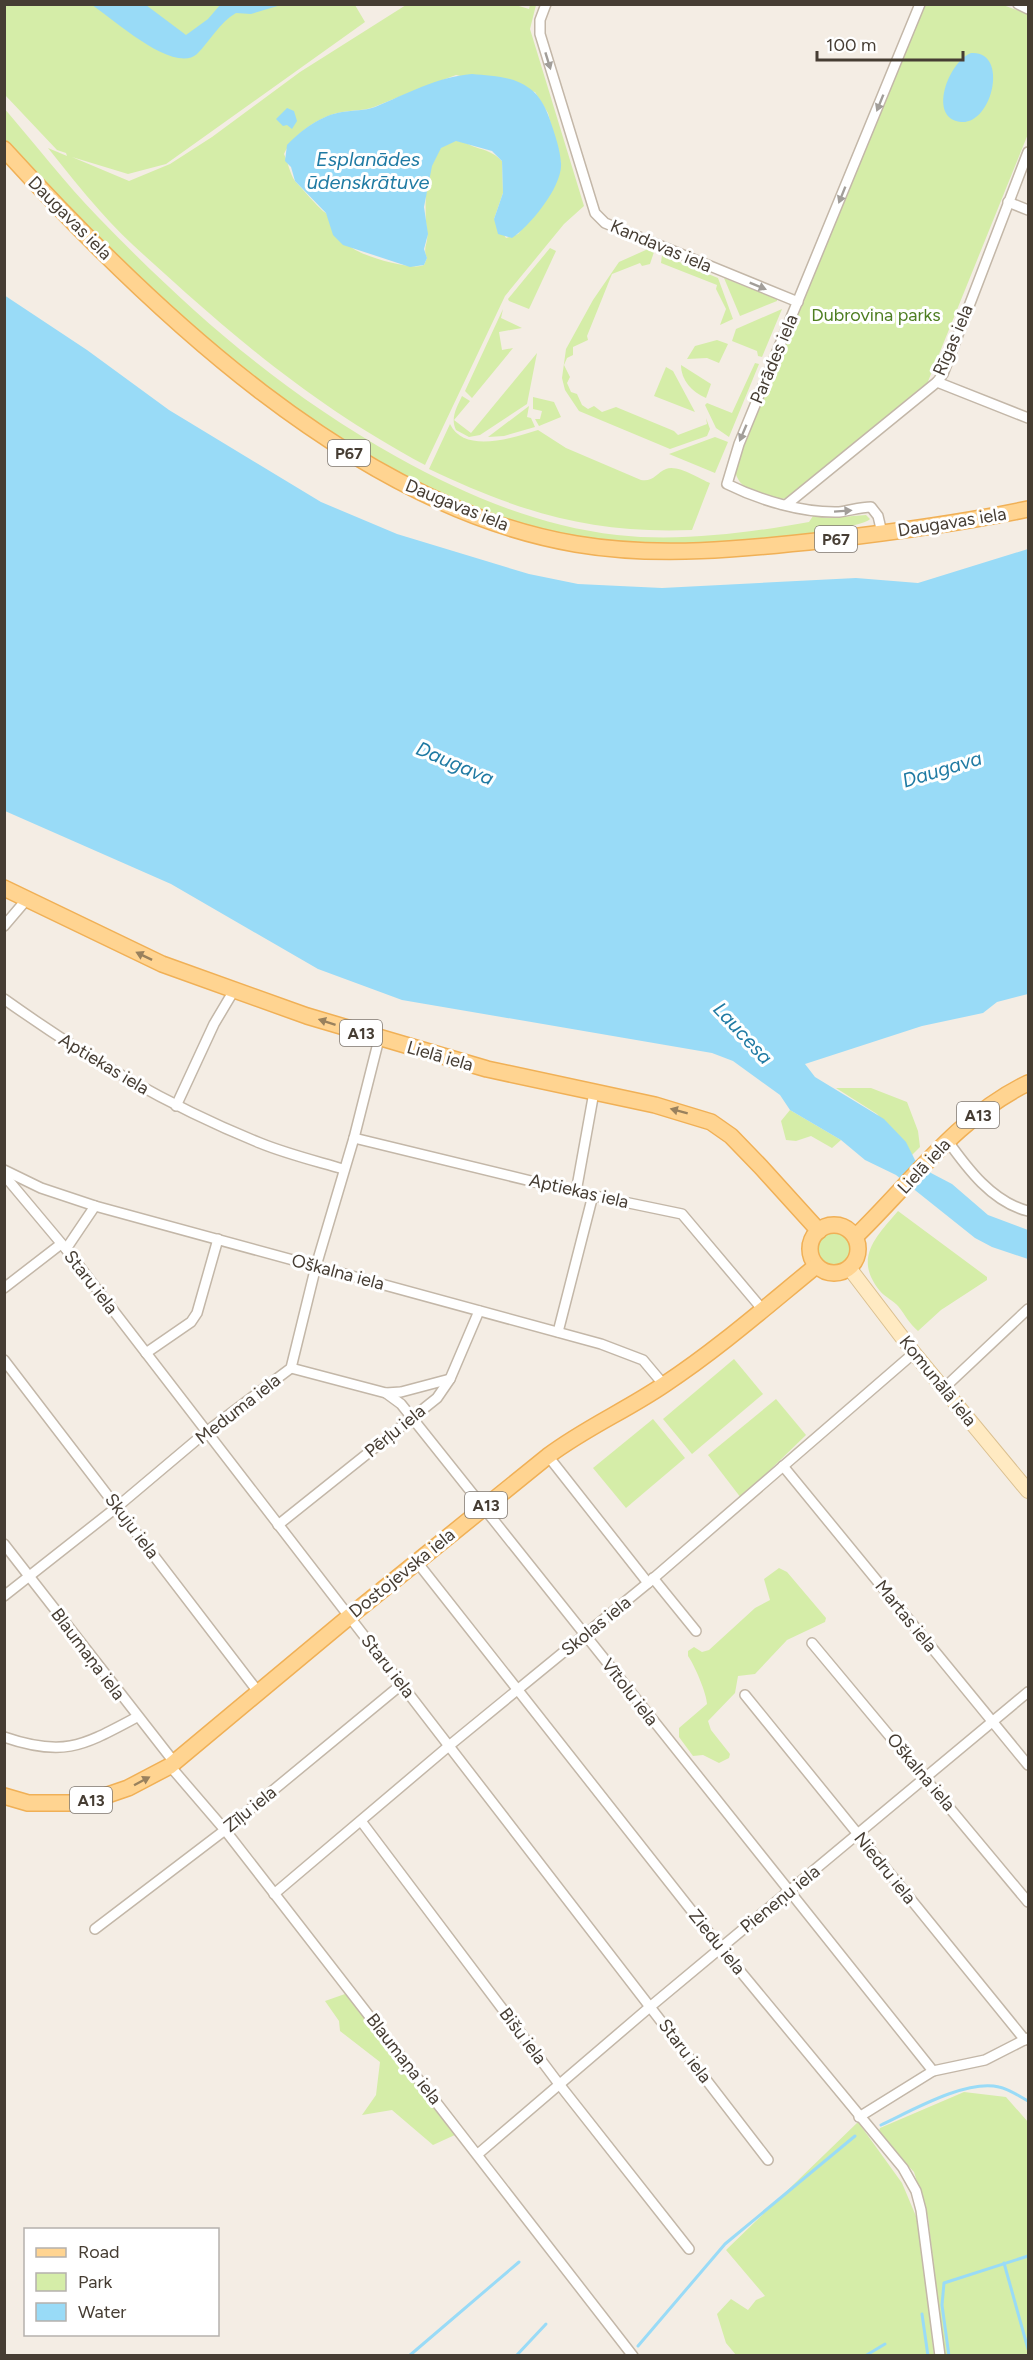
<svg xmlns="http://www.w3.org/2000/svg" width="1033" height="2360" viewBox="0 0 1033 2360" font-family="Figtree,sans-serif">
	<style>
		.green { fill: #d5eda8; fill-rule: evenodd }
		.water { fill: #99dbf7 }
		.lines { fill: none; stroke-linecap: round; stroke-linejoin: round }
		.stream { stroke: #99dbf7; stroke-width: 3 }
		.street-casing { stroke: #c3b7a8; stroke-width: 12 }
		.secondary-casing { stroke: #dbc090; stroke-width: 16 }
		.primary-casing { stroke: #f0b056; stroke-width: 18 }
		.street { stroke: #fff; stroke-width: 9 }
		.secondary { stroke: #ffeac2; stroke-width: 14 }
		.primary { stroke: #ffd491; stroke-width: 15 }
		.oneway { fill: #a29e99 }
		.oneway2 { fill: #99815d }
		.labels { text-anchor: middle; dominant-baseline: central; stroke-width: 6; stroke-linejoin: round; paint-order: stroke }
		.shield { fill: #fff; stroke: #7e7770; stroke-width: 1.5 }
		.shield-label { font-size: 16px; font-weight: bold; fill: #463d33 }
		.street-label { font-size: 18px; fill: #463d33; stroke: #fff }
		.park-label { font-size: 18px; fill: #4e7e21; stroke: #fff }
		.water-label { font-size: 20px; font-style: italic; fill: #1f7aa3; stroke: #fff }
	</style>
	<rect width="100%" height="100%" fill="#f4ede4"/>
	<g class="green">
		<path d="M 512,4 L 529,9 L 530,5 L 536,5 L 530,29 L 584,206 L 564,224 L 505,296 L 425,465 C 332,415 264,362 186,293 C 157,266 126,241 100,211 C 82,191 65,169 48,148 L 67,156 L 66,153 L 57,150 L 5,95 L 4,5 L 355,5 L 365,22 L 166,164 L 128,174 L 72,157 L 129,181 L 170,164 L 212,137 L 300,72 L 406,5 ZM 456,75 L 535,92 L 548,113 L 561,164 L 549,196 L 518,234 L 506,238 L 494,219 L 503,193 L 502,161 C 493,152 487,151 475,147 C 469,145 464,141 457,141 C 423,140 424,210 427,232 C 429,243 422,247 427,258 L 424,265 C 413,271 361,256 351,247 C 340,238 332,225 326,213 C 321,211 300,186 295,181 C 290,174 288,162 284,154 C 294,133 320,116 342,112 C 353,110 363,111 374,107 C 401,96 428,85 456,75 Z"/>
		<path d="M 925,5 L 1003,5 L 1028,14 L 1028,134 L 927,384 L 787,498 L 781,499 C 761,493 734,491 735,465 Z"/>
		<path d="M 4,108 C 35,144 65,183 98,217 C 190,312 281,392 397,457 C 465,495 538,526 617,535 C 679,542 748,533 809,522 L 813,516 L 828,518 L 866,515 L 870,519 C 862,528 765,540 747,542 C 700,546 637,549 591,541 C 349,500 165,311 5,140 Z"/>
		<path d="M 550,248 L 556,251 L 529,309 L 509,301 L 508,299 Z"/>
		<path d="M 648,249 L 654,252 L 650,264 L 642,266 L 640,263 L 612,274 L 587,336 L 588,340 L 573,347 L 573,355 L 567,358 L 564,365 L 570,377 L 567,383 L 571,392 L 577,394 L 582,405 L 588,409 L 594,406 L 602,412 L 616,407 L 674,431 L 678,435 L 707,424 L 706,418 L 710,429 L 707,436 L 670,449 L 579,411 L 565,390 L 562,378 L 566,349 L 593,300 L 619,262 Z"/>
		<path d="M 662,255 L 718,278 L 733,319 L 720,325 L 726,309 L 716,289 L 717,285 L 661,263 Z"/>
		<path d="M 724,278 L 777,299 L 777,301 L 740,316 Z"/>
		<path d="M 503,309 L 501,318 L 522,328 L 499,332 L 502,350 L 513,348 L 472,398 L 465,391 Z"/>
		<path d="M 782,309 L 762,357 L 758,356 L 757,351 L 732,341 L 736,329 Z"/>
		<path d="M 717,340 L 728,344 L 719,363 L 707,358 L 687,359 L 695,346 Z"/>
		<path d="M 537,353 L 527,404 L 480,435 L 469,437 L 456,430 C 450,418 457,407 462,396 L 470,401 L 454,420 L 471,433 Z"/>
		<path d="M 755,363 L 759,364 L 729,437 L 716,428 L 705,405 L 707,403 L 732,413 Z"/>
		<path d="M 681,365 L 711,384 L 706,398 C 692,392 681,380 681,365 Z"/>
		<path d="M 666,367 L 673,371 L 695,412 L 654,396 Z"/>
		<path d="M 533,397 L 554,402 L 561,417 L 539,426 L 535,419 L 540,419 L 542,411 L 533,409 Z"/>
		<path d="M 529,406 L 527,417 L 531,418 L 535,427 L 504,436 L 488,437 Z"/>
		<path d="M 450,424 C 464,454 513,438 538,430 L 566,448 L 641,480 C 654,482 656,473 666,469 C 677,464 700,479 710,483 L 692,530 C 590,534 520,512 429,469 Z"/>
		<path d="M 715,437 L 728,442 L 715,473 L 669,454 Z"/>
		<path d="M 836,1088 L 871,1088 L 907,1102 L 918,1131 L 920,1147 L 912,1155 L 877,1114 Z"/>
		<path d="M 790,1110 L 841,1140 L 832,1148 L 811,1136 L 796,1141 L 786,1140 L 781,1121 Z"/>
		<path d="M 898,1211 L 987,1277 L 987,1280 L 941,1310 L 918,1331 C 908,1322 906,1316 898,1306 C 894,1301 885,1297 880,1291 C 853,1258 876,1237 898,1211 Z"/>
		<circle cx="835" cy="1249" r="17"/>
		<path d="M 734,1359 L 763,1394 L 692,1454 L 663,1419 Z"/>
		<path d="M 776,1399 L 806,1435 L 741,1498 L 708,1455 Z"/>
		<path d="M 653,1419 L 685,1458 L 626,1508 L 593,1468 Z"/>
		<path d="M 779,1568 L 787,1572 L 826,1618 L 825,1622 L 787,1640 L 755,1674 L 738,1676 L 735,1693 L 708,1721 L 711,1730 L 730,1754 L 729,1758 L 719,1763 L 703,1755 L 693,1756 L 679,1737 L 679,1728 L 707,1704 C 707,1694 694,1664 688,1656 L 688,1651 L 694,1647 L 702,1652 L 709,1650 L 755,1608 L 770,1600 L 764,1579 Z"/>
		<path d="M 345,1994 L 457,2134 L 433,2145 L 392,2110 L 362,2115 L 376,2095 L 380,2062 L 340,2031 L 339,2021 L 325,2001 Z"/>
		<path d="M 964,2092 L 1006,2097 L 1028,2122 L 1028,2355 L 944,2355 L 928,2217 L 914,2172 L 878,2134 L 880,2128 Z"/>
		<path d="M 858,2122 L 902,2183 L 918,2221 L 934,2355 L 736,2355 L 726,2343 L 717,2314 L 731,2299 L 748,2310 L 756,2300 L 765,2296 L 726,2250 Z"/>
	</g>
	<g class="water">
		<path d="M 92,5 L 146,5 L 186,35 L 208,19 L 220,5 L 281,5 L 251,14 L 236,13 C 219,23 210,41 197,54 C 174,75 112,18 92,5 Z"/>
		<path d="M 971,53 C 1009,50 993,124 961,122 C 927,119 948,62 971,53 Z"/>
		<path d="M 472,74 C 491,76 513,76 529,88 C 540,95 547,110 551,123 C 555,135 560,149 561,163 C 563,186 530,226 512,238 L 498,234 L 494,219 L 503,193 L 502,161 L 492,151 L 456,141 L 441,148 L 432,166 L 424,207 L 428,234 L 424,249 L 427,258 L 424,265 L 410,267 L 343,245 L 333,235 L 326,213 L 295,181 L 291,167 L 285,161 L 287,145 C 301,130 322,115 342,112 C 354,110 364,111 375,107 C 406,94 437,77 472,74 Z"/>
		<path d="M 287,108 L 294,111 L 297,121 L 292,129 L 287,125 L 283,126 L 276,119 Z"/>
		<path d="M 4,295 L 87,350 L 169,410 L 321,502 L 397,534 L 529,574 L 578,584 L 662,588 L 856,578 L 918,583 L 1028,549 L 1028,994 L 997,1002 L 983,1013 L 922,1026 L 805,1064 L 815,1077 L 884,1119 L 906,1142 L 915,1160 L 931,1173 L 952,1184 L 988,1215 L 1028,1230 L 1028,1259 L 992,1247 L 975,1238 L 896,1175 L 865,1160 L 841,1140 L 790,1110 L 780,1095 L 733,1061 L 712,1053 L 402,1000 L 318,969 L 171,884 L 5,811 Z"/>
	</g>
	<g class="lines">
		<g class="stream">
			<path d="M 881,2125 C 911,2111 966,2079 999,2087 C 1009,2089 1019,2096 1028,2101"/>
			<path d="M 1004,2263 L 1028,2349"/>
			<path d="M 922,2314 L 928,2356"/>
			<path d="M 638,2346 L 725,2244 L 855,2136"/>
			<path d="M 409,2356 L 519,2262"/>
			<path d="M 516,2356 L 546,2324"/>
			<path d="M 865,2356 L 885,2344"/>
			<path d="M 949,2356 L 942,2305 L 944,2283 L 1028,2256"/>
		</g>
		<g class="street-casing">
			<g id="street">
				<path d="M 546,4 L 540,20 L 540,34 L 595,213 L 605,223 L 798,302"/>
				<path d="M 1018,4 L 1028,9"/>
				<path d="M 1008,202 L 1028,210"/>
				<path d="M 937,382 L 1028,418"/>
				<path d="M 786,505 L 937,382 L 943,374 L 1028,152"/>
				<path d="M 882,533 L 878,516 L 871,507 C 860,507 849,511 839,512 C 802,513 759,500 727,484 L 739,444 L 920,4"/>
				<path d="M 4,926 L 27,899"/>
				<path d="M 4,999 C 87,1058 166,1105 260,1143 C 287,1154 316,1161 343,1169"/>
				<path d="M 176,1106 L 214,1024 L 233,992"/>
				<path d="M 354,1138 L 576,1192 L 682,1214 L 763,1310"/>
				<path d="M 947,1140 C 967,1168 992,1202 1028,1211"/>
				<path d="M 4,1170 L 41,1188 L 95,1206 L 601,1344 L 643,1360 L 664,1385"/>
				<path d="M 4,1175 L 66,1249 L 768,2160"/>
				<path d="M 576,1192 L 594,1092"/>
				<path d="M 66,1249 L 95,1206"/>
				<path d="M 4,1288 L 61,1244"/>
				<path d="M 558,1332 L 593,1195"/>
				<path d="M 146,1353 L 191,1322 L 197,1313 L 218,1239"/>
				<path d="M 4,1360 L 259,1693"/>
				<path d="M 291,1368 L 386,1393 L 401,1404 L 933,2071"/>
				<path d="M 943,1389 L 1028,1309"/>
				<path d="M 386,1393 L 401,1392 L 450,1379"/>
				<path d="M 548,1456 L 648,1583"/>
				<path d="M 783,1466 L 1028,1765"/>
				<path d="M 278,1525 L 437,1398 L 450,1379 L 479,1311"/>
				<path d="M 4,1544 L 174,1762"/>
				<path d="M 417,1562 L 721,1948 L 903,2168 L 916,2191 L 921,2210 L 940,2356"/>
				<path d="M 653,1578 L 696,1631"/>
				<path d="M 4,1596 L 117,1507 L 206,1432 L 291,1368 L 316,1266 L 354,1138 L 379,1039"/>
				<path d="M 812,1643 L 1028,1902"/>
				<path d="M 745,1695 L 1025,2040"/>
				<path d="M 4,1737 C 65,1758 84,1745 137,1717"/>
				<path d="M 170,1766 L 225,1830 L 633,2356"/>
				<path d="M 361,1821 L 559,2084 L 689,2249"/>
				<path d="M 274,1894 L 450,1745 L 648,1583 L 914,1353"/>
				<path d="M 95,1929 L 225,1830 L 402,1684"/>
				<path d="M 859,2117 L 933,2071 L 985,2060 L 1028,2038"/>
				<path d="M 478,2154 L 651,2006 L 1028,1692"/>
			</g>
		</g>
		<g class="secondary-casing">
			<path id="secondary" d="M 850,1269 L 914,1353 L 1028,1491"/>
		</g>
		<g class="primary-casing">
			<g id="primary">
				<path d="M 4,149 C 150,309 356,507 576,544 C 658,558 744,549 826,540 C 894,532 962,523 1028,509"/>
				<path d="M 4,888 L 162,964 L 307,1016 L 487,1069 L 655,1105 L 711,1122 L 731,1136 L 761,1167 L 819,1231"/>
				<circle cx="834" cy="1249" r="24"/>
				<path d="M 855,1237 C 911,1183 957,1117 1028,1083"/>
				<path d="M 4,1796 L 28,1803 L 72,1803 L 96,1799 L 128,1788 L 170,1766 L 350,1616 L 548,1456 C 585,1428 627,1410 665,1384 C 718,1349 767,1306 816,1266"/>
			</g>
		</g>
		<use href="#street" class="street"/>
		<use href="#secondary" class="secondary"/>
		<use href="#primary" class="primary"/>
	</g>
	<defs><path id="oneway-solid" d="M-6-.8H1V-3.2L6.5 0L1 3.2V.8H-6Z" transform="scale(1.5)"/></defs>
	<g class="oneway">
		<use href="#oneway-solid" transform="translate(548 61) rotate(73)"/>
		<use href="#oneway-solid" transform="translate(880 103) rotate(112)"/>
		<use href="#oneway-solid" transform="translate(842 195) rotate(112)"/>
		<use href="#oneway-solid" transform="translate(758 286) rotate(22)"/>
		<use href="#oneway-solid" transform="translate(743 433) rotate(113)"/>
		<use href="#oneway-solid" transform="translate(843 511) rotate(-4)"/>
	</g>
	<g class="oneway2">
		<use href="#oneway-solid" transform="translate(144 956) rotate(-154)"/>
		<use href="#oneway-solid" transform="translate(327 1022) rotate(-162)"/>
		<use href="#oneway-solid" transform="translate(679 1111) rotate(-165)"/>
		<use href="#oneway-solid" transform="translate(142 1781) rotate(-28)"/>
	</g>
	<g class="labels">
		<g class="shield">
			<rect x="328" y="440" width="42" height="26" rx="4.5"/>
			<rect x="815" y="526" width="42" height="26" rx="4.5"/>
			<rect x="340" y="1020" width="42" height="26" rx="4.5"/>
			<rect x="957" y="1102" width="42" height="26" rx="4.5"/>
			<rect x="465" y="1492" width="42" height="26" rx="4.5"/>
			<rect x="70" y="1787" width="42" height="26" rx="4.5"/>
		</g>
		<g class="shield-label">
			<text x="349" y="453">P67</text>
			<text x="836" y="539">P67</text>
			<text x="361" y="1033">A13</text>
			<text x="978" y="1115">A13</text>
			<text x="486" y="1505">A13</text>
			<text x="91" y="1800">A13</text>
		</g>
		<g class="street-label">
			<text transform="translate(70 218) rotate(45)">Daugavas iela</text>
			<text transform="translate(661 246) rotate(23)">Kandavas iela</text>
			<text transform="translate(953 340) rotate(-67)">Rīgas iela</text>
			<text transform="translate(774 359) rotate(-67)">Parādes iela</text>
			<text transform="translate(457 505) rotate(22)">Daugavas iela</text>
			<text transform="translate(952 522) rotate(-9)">Daugavas iela</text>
			<text transform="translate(440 1056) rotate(16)">Lielā iela</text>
			<text transform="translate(104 1064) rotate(31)">Aptiekas iela</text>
			<text transform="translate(924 1166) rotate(-47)">Lielā iela</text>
			<text transform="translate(579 1191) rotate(13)">Aptiekas iela</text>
			<text transform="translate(338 1272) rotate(15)">Oškalna iela</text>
			<text transform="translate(91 1282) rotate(52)">Staru iela</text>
			<text transform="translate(938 1381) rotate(51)">Komunālā iela</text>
			<text transform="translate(238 1409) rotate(-38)">Meduma iela</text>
			<text transform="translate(395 1431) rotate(-39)">Pērļu iela</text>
			<text transform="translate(132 1526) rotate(53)">Skuju iela</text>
			<text transform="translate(402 1573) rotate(-39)">Dostojevska iela</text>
			<text transform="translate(906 1616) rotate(51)">Martas iela</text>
			<text transform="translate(596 1626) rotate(-39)">Skolas iela</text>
			<text transform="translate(88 1654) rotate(53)">Blaumaņa iela</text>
			<text transform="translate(388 1666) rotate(52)">Staru iela</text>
			<text transform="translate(630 1692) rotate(52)">Vītolu iela</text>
			<text transform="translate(921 1772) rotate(50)">Oškalna iela</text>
			<text transform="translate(250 1809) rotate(-39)">Zīļu iela</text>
			<text transform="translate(885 1868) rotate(51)">Niedru iela</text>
			<text transform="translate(780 1899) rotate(-39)">Pieneņu iela</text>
			<text transform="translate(717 1942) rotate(51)">Ziedu iela</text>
			<text transform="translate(523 2036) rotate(53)">Bišu iela</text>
			<text transform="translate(685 2051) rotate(53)">Staru iela</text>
			<text transform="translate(404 2059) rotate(52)">Blaumaņa iela</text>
		</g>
		<g class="park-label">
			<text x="876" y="315">Dubrovina parks</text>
		</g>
		<g class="water-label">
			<text x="368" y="159">Esplanādes<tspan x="368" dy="23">ūdenskrātuve</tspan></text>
			<text transform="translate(455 763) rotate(23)">Daugava</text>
			<text transform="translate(942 769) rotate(-17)">Daugava</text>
			<text transform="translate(743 1033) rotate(47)">Laucesa</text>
		</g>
	</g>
	<rect width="1033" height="2360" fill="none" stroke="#463d33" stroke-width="12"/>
	<rect x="24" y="2228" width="195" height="108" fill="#ffffff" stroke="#b5b1ad" stroke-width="1.5"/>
	<rect x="36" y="2248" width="30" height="9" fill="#ffd491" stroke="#b5b1ad" stroke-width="1.5"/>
	<text x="78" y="2258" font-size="18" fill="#463d33">Road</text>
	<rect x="36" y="2273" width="30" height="18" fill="#d5eda8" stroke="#b5b1ad" stroke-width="1.5"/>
	<text x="78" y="2288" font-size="18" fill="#463d33">Park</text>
	<rect x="36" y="2303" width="30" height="18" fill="#99dbf7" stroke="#b5b1ad" stroke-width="1.5"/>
	<text x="78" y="2318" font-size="18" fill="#463d33">Water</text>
	<path d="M817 51v9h146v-9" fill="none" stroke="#463d33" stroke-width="3"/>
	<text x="826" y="51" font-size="18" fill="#463d33" stroke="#ffffff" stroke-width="4.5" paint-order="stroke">100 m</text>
</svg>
